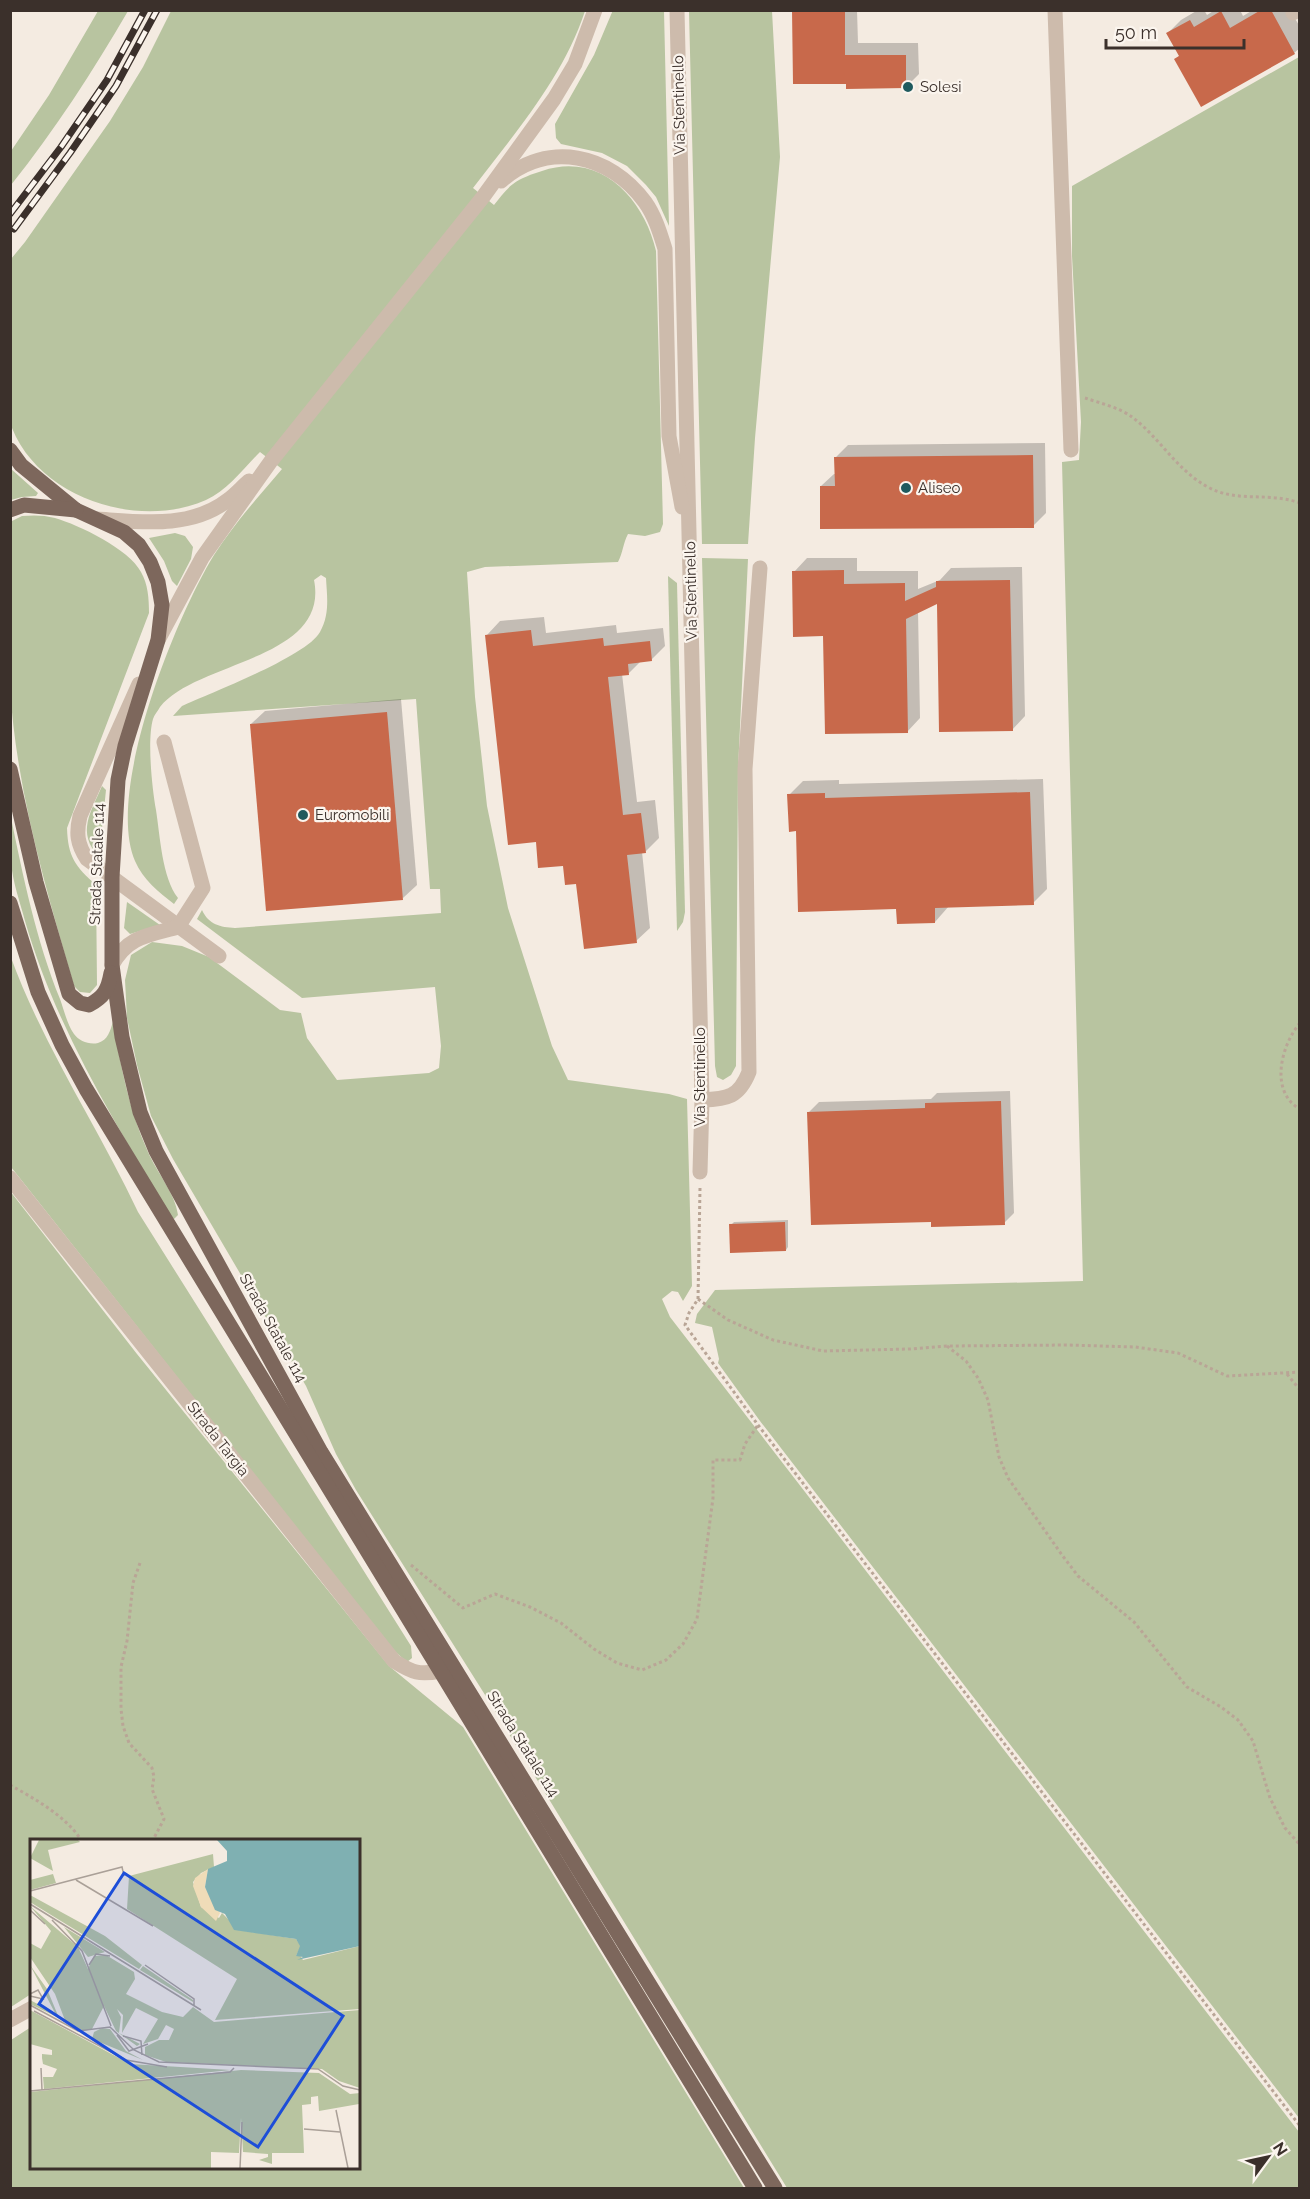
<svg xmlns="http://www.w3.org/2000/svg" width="1310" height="2199" viewBox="0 0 1310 2199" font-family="Raleway,sans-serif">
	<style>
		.green { fill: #b8c4a0 }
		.shadow { fill: #0003 }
		.building { fill: #c8694b }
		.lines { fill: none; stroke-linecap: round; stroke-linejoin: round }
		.path { stroke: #b9a596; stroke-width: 3; stroke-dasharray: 3 3; stroke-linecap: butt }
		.minor { stroke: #cdbbac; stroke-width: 15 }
		.major { stroke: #7d675c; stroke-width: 15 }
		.rail-casing { stroke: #3b302b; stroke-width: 7 }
		.rail { stroke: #fbf5ee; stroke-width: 4.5; stroke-dasharray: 14; stroke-linecap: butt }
		.poi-dot { fill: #1f5a5e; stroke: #fbf5ee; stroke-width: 2 }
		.labels { text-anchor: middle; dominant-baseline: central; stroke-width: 4.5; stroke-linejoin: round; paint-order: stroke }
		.poi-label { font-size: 15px; fill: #3b302b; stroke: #fbf5ee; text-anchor: start }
		.street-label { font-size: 15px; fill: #3b302b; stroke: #fbf5ee }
		.inset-road { fill: none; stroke: #aaa098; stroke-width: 1.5 }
		.view { fill: #1d4ed8; fill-opacity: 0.15; stroke: #1d4ed8; stroke-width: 3 }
		.inset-edge { fill: none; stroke: #3b302b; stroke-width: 3 }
	</style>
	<rect width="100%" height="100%" fill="#f4ebe1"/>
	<g class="green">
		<path d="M 613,10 L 664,11 L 669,226 L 656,197 L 646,185 L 627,166 L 602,153 L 561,144 L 556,138 L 555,124 L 594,55 Z"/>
		<path d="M 98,11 L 128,11 C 93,71 55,130 11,185 L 11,151 L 49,95 Z"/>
		<path d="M 171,11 L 585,11 C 563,78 515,133 473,188 L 494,205 C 500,198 505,190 513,184 C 521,178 532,174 542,171 C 601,151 644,199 656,251 L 663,524 L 660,532 L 645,536 L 628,534 C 623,543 623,553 618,562 L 485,567 L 467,572 L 475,697 L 487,806 L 508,908 L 552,1046 L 568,1080 L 669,1094 L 687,1099 L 692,1286 L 683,1301 L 678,1292 L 672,1291 L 662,1299 L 670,1317 L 1299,2132 L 1299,2188 L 787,2188 L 487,1698 L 356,1490 L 336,1454 L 306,1386 L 173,1159 L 151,1116 L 137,1065 L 127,1018 L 125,980 L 131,955 L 152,942 L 182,946 L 209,957 L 280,1010 L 301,1013 L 307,1038 L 337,1080 L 429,1073 L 439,1068 L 441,1046 L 435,987 L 302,998 L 197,919 L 202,910 C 209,925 220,927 235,928 L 441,913 L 440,889 L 430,889 L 416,699 L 173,716 L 182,706 C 211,693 307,656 320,632 C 330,614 327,597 326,578 L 321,575 L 314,580 C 330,660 196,661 160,707 C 158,711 154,715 153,719 C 147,740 152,788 156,810 C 160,835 162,878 178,898 L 174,904 C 159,892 143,880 135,861 C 105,791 176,617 214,555 C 234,524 258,497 282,469 L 260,452 C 244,468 227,491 206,500 C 138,530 40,498 12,428 C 7,417 11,399 11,387 C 11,344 11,302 11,259 L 25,242 L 110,121 L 143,67 Z"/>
		<path d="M 689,11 L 772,11 L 780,157 L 755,438 L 748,544 L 702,544 Z"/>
		<path d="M 1299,57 L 1299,2118 L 760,1421 L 718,1363 L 719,1359 L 712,1327 L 695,1323 L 697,1314 L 715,1290 L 1083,1281 L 1062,462 L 1079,460 L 1081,422 L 1072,256 L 1072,186 Z"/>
		<path d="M 10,468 L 38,493 L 36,496 L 22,497 L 11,500 Z"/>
		<path d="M 22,516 C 33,515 44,515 55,518 C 79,525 129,549 141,572 C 148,584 149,599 149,613 L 67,828 C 68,857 75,866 96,885 L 97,985 L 90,993 L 80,992 L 74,986 C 46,889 16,789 10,687 C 7,632 10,577 10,522 Z"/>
		<path d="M 175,533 L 185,536 L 193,547 L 191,559 L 177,586 L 172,581 L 164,561 L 149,538 Z"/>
		<path d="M 702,558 L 748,559 L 738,769 L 736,1066 L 731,1075 L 723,1080 L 717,1077 L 715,1066 Z"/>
		<path d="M 668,576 L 677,583 L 685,912 L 683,922 L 677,931 Z"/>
		<path d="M 102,786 L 106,790 L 99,857 C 76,832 91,812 102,786 Z"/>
		<path d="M 10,813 C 23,876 36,940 60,999 C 64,1010 67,1024 74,1034 C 79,1041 89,1045 98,1043 C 108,1040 110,1031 113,1022 C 121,1067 129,1110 148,1152 C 157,1173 175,1193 178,1215 L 174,1219 L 172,1218 C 115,1123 56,1028 25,921 C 20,902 13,883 11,863 C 9,847 10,829 10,813 Z"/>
		<path d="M 127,902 L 160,925 L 130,934 L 124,928 Z"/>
		<path d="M 10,955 C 43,1046 97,1125 138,1212 L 411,1646 L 412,1658 L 407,1662 L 392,1649 L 11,1167 Z"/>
		<path d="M 10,1191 L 137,1354 L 389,1666 L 463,1727 L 744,2188 L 11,2188 L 11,2040 L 31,2027 L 32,2168 L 358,2168 L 358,1840 L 32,1840 L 31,1994 L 11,2007 Z"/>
	</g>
	<g class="shadow">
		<path d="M 794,10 L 857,10 L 858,43 L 918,43 L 919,74 L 906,87 L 847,82 Z"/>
		<path d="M 1198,10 L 1204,10 L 1207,15 L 1215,10 L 1240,10 L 1243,16 L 1253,10 L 1290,10 L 1300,27 L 1300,48 L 1294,53 L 1176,59 L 1180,55 L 1168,33 L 1181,20 Z"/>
		<path d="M 1045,443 L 1046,513 L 1033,526 L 821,486 L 834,474 L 836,474 L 836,457 L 848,445 Z"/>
		<path d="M 807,558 L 857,558 L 857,571 L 918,571 L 918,589 L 940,580 L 951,568 L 1022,567 L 1025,716 L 1012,730 L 938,602 L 918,611 L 920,718 L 907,732 L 824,635 L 794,572 Z"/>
		<path d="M 544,617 L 546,633 L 616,625 L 617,633 L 663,628 L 665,646 L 651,660 L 641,661 L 628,674 L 622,674 L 637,802 L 655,800 L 659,838 L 645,852 L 642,852 L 650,928 L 636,941 L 578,882 L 564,864 L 537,840 L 487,635 L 500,621 Z"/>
		<path d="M 401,699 L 417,885 L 403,898 L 251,724 L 265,711 Z"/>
		<path d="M 1043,779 L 1047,889 L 1033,903 L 949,906 L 935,922 L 898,908 L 798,830 L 789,795 L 803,781 L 839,780 L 839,784 Z"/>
		<path d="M 1010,1091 L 1014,1213 L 1004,1223 L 932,1221 L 809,1112 L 819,1102 L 931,1099 L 937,1093 Z"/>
		<path d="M 788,1220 L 788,1247 L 786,1250 L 731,1225 L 734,1222 Z"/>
	</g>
	<g class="building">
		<path d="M 792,10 L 845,10 L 845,55 L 906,55 L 906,88 L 846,89 L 846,84 L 793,84 Z"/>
		<path d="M 1261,10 L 1271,10 L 1295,54 L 1201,107 L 1174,59 L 1179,56 L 1166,33 L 1190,20 L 1194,27 L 1221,11 L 1230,28 Z"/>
		<path d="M 1033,455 L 1034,528 L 820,529 L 820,486 L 835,486 L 834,457 Z"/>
		<path d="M 844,570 L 844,584 L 905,583 L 905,601 L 936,587 L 936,581 L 1010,580 L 1013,731 L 939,732 L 937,604 L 906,619 L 908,733 L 825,734 L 823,636 L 793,637 L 792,571 Z"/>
		<path d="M 531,630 L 533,646 L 603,638 L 604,646 L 650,641 L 652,661 L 628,664 L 629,675 L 608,677 L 623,815 L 641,813 L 646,853 L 627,855 L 637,943 L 584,949 L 576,884 L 565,885 L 563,866 L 538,868 L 536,842 L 508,845 L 485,635 Z"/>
		<path d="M 387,712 L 403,900 L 266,911 L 250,724 Z"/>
		<path d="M 1030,792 L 1034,905 L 935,908 L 935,923 L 897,924 L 896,909 L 798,912 L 796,831 L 789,832 L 787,794 L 825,793 L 825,798 Z"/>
		<path d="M 1001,1101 L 1005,1225 L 931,1227 L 931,1222 L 811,1225 L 807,1112 L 925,1108 L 925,1103 Z"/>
		<path d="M 785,1222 L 786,1251 L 730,1253 L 729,1224 Z"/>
	</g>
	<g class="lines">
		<g class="path">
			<path d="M 1085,398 C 1100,403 1120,408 1132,417 C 1159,437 1176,469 1206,486 C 1237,504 1267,491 1300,503"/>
			<path d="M 1300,1023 C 1281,1045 1269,1092 1300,1109"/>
			<path d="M 700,1188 L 698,1299 L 689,1313 L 685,1325 L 758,1425 L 1300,2126"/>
			<path d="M 698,1299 L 728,1320 L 773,1340 L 823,1351 L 910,1349 L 947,1346 L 1068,1345 L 1135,1347 L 1178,1353 L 1227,1376 L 1300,1372"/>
			<path d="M 947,1346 L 966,1361 L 978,1378 L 988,1400 L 999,1457 L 1008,1478 L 1062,1555 L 1078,1576 L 1134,1622 L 1187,1687 L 1221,1707 L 1238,1720 L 1253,1741 L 1270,1798 L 1285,1828 L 1300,1845"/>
			<path d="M 1287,1374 L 1300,1390"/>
			<path d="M 140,1563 L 133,1583 L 127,1641 L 121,1667 L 121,1709 L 123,1726 L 129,1743 L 152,1768 L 154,1777 L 152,1789 L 164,1819 L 153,1840"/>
			<path d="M 411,1565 L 463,1608 L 495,1594 L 530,1607 L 561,1623 L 594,1649 L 617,1663 L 642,1670 L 666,1660 L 683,1644 L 697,1619 L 713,1498 L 713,1460 L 740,1460 L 745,1444 L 758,1425"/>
			<path d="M 10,1785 C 35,1799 66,1816 81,1840"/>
		</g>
		<g class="minor">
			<path d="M 677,10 L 702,1100 L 700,1172"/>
			<path d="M 1055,10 L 1071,450"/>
			<path d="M 1293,13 L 1295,10"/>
			<path d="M 501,181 C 548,140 610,154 645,202 C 655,216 660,233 665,249 L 669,436 L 682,507"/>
			<path d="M 97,519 C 141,522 191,529 228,500 C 236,494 242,487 249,481"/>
			<path d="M 158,640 L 202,558 L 271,461 L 483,197 L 554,99 L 575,64 L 595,10"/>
			<path d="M 139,684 L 80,816 C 76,833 77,844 87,859 L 219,956"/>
			<path d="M 112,965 C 128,936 149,935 178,927 L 203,888 L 164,742"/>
			<path d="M 702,1100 C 728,1099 739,1097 749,1072 L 745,769 L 760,568"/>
			<path d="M 10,1178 L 394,1661 C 413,1673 419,1675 441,1671"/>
			<path d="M 10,2020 L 32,2008"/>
		</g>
		<g class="major">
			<path d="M 10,450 L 21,465 L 76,510 L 124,532 L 139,545 L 150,562 L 158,582 L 162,605 L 158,640 L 125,746 L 118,780 L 112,877 L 112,965 L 122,1037 L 140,1112 L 156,1151 L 321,1452 L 775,2188"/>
			<path d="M 10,510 L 24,505 L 76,510"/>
			<path d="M 10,769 L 36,882 L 69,994 L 80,1003 L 89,1005 C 104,997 108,990 111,973"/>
			<path d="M 10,903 L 38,992 L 62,1045 L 86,1089 L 755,2188"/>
		</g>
		<g class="rail-casing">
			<g id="rail">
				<path d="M 10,214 L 61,147 L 107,80 L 145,10"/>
				<path d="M 14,229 L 70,153 L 116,86 L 157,10"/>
			</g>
		</g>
		<use href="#rail" class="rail"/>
	</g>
	<g class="poi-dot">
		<circle cx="908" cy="87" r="6"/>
		<circle cx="906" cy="488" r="6"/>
		<circle cx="303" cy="815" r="6"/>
	</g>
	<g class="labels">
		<g class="poi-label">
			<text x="920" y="87">Solesi</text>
			<text x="918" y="488">Aliseo</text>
			<text x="315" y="815">Euromobili</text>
		</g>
		<g class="street-label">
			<text transform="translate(679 105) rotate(-91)">Via Stentinello</text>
			<text transform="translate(691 591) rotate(-91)">Via Stentinello</text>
			<text transform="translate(97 864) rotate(-88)">Strada Statale 114</text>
			<text transform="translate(700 1077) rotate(-90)">Via Stentinello</text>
			<text transform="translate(273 1328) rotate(61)">Strada Statale 114</text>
			<text transform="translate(218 1439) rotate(52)">Strada Targia</text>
			<text transform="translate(523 1744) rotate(58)">Strada Statale 114</text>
		</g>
	</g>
	<g transform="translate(30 1839)">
		<rect width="330" height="330" fill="#f4ebe1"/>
		<path d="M 9,1 L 48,1 L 50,3 L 18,11 L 23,32 L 0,19 ZM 183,15 L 184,28 L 171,34 L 163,43 L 171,68 L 189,79 L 192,74 L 209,91 L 266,100 L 271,107 L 266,117 L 269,115 L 273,121 L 330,107 L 330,170 L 185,181 L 207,140 L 97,70 L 99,37 ZM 23,35 L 26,44 L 0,51 L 0,41 ZM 0,56 L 75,97 L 112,126 L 109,130 L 0,63 ZM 0,67 L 48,108 L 58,130 L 64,117 L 76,116 L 104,133 L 105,140 L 96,155 L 132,173 L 153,178 L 163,168 L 184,183 L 330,171 L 330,249 L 309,242 L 292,230 L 136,223 L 115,216 L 115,208 L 129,201 L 139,201 L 144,190 L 136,186 L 128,200 L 113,205 L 128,180 L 106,169 L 92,194 L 93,176 L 87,170 L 91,178 L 89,194 L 110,205 L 107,207 L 86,192 L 74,167 L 62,190 L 54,192 L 36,184 L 25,155 L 0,118 L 0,104 L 11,110 L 21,92 ZM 34,88 L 75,113 L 58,118 ZM 0,126 L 17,150 L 29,179 L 0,165 L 0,161 L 25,174 ZM 113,127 L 163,161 L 163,163 L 110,131 ZM 0,171 L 100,225 L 201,231 L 14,250 L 13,238 L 23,238 L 27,230 L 13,225 L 12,219 L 12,215 L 22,216 L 22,211 L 0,205 ZM 72,189 L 80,190 L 96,212 L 113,221 L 62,200 L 64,193 ZM 211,231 L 289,234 L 320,255 L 330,254 L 329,265 L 289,272 L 288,257 L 281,258 L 281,265 L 272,266 L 274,314 L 242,314 L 242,325 L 229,321 L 238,318 L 238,315 L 213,313 L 211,279 L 209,314 L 181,313 L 181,329 L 0,329 L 0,253 Z" fill="#b8c4a0"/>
		<path d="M 178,30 L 175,48 L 190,74 L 186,82 L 171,68 L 163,47 L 165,39 Z" fill="#efdcb8"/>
		<path d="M 187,1 L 330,1 L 330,107 L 267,121 L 273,118 L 266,117 L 270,107 L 266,100 L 204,91 L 195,75 L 185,71 L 175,48 L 178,30 L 197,22 L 197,12 Z" fill="#7fb0b2"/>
		<path class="inset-road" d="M 46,41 L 123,87M 0,52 L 92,28 L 94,37M 0,65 L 171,171M 0,71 L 15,85M 22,81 L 52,112 L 81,187M 59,126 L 66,115 L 80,117M 115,126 L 164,160 L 164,166M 0,155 L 8,151 L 13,160 L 0,157M 0,166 L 48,192 L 80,188 L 104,211 L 129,223 L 288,230 L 313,247 L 330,251M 4,172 L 96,221 L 137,228M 87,196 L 99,212 L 118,205M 93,197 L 111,202 L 112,216M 11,229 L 12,251M 0,252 L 200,233 L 204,229M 306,271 L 318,329M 274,290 L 310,293M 210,329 L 212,283"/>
		<path class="view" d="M 94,34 L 313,177 L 228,308 L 9,165 Z"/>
		<rect width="330" height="330" class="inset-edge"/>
	</g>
	<rect width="1310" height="2199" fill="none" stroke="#3b302b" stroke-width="24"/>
	<g transform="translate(1268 2157) rotate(57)" stroke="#fbf5ee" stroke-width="4.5" paint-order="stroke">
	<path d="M0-4.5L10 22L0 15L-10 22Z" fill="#3b302b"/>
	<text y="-9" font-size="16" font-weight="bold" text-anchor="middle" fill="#3b302b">N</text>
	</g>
	<path d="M1106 39v9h138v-9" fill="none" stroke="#3b302b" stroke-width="3"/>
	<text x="1115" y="39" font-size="18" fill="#3b302b" stroke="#fbf5ee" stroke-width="4.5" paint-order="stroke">50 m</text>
</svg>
